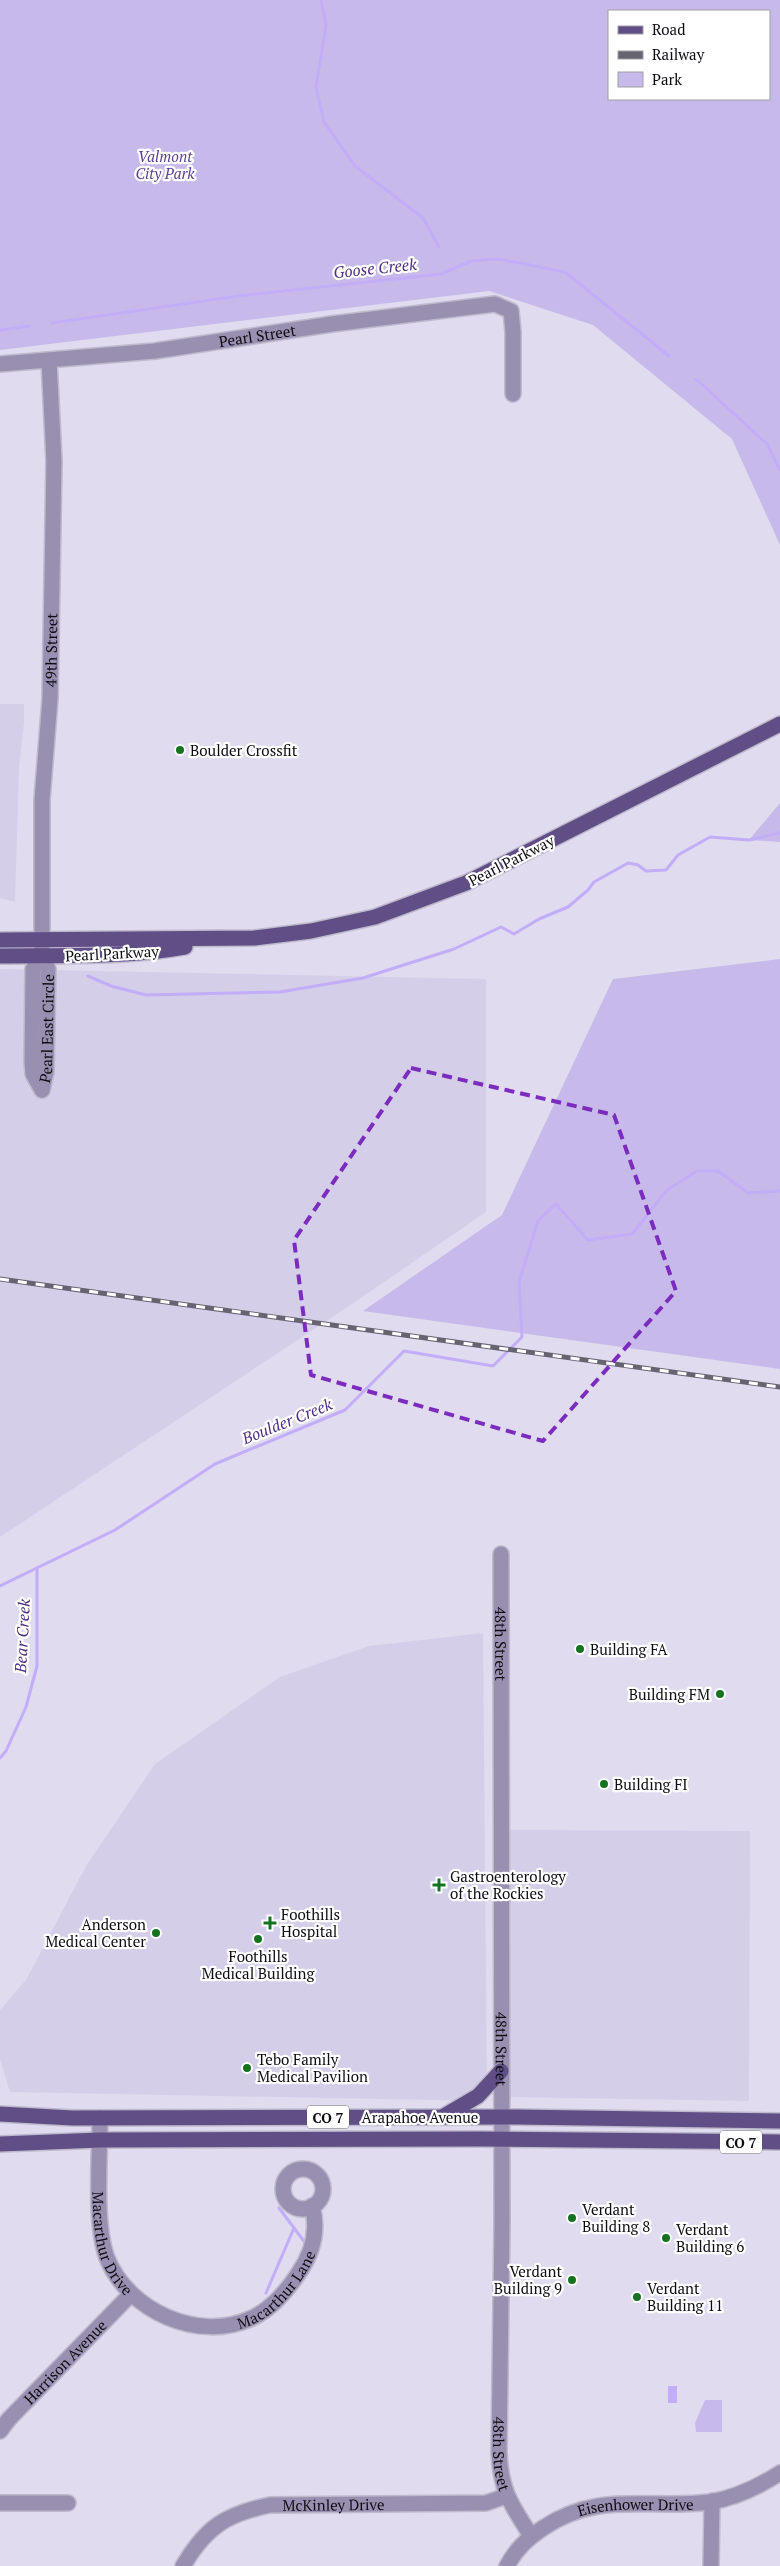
<svg xmlns="http://www.w3.org/2000/svg" width="780" height="2566" viewBox="0 0 780 2566" font-family="'PT Serif',serif">
	<style>
		.built { fill: #d5cee9 }
		.green { fill: #c7baea; fill-rule: evenodd }
		.water { fill: #c2adf8 }
		.lines { fill: none; stroke-linecap: round; stroke-linejoin: round }
		.stream { stroke: #c2adf8; stroke-width: 3 }
		.minor-casing { stroke: #bebacc; stroke-width: 18 }
		.major-casing { stroke: #bebacc; stroke-width: 18 }
		.minor { stroke: #9990b1; stroke-width: 15 }
		.major { stroke: #604f87; stroke-width: 15 }
		.rail-casing { stroke: #676471; stroke-width: 5 }
		.rail { stroke: #fff; stroke-width: 3; stroke-dasharray: 9; stroke-linecap: butt }
		.marked { fill: none; stroke: #7b2cbf; stroke-width: 4; stroke-dasharray: 10 6; stroke-linejoin: round }
		.poi-dot { fill: #147220; stroke: #fff; stroke-width: 2 }
		.labels { text-anchor: middle; dominant-baseline: central; stroke-width: 4.5; stroke-linejoin: round; paint-order: stroke }
		.shield { fill: #fff; stroke: #56555a; stroke-width: 1 }
		.shield-label { font-size: 14px; font-weight: bold; fill: #0e0c13 }
		.park-label { font-size: 15px; font-style: italic; fill: #5e4096; stroke: #fff }
		.street-label { font-size: 15px; fill: #0e0c13; stroke: #fff }
		.poi-label { font-size: 15px; fill: #0e0c13; stroke: #fff; text-anchor: start }
		.water-label { font-size: 16px; font-style: italic; fill: #4f2f84; stroke: #fff }
	</style>
	<rect width="100%" height="100%" fill="#e0dbef"/>
	<g class="built">
		<path d="M 0,704 L 24,704 L 24,723 L 19,767 L 15,902 L 0,898 Z"/>
		<path d="M 0,969 L 486,979 L 486,1212 L 352,1304 L 0,1537 Z"/>
		<path d="M 483,1633 L 487,2101 L 10,2092 L 0,2059 L 0,2010 L 26,1980 L 86,1866 L 155,1764 L 280,1677 L 369,1646 Z"/>
		<path d="M 508,1830 L 750,1831 L 749,2101 L 506,2097 Z"/>
	</g>
	<g class="green">
		<path d="M 0,0 L 780,0 L 780,545 L 732,439 L 593,325 L 489,291 L 0,350 ZM 609,11 L 769,11 L 769,99 L 609,99 Z"/>
		<path d="M 780,803 L 780,842 L 749,840 Z"/>
		<path d="M 780,959 L 780,1369 L 363,1311 L 502,1215 L 613,979 Z"/>
		<path d="M 705,2400 L 722,2400 L 722,2432 L 696,2432 L 695,2423 Z"/>
	</g>
	<rect class="water" x="668" y="2386" width="9" height="17"/>
	<g class="lines">
		<g class="stream">
			<path d="M 321,0 L 326,25 L 316,87 L 324,122 L 355,166 L 423,218 L 439,247"/>
			<path d="M 52,323 L 238,296 L 441,274 L 471,261 L 499,259 L 565,272 L 669,356"/>
			<path d="M 0,330 L 29,326"/>
			<path d="M 696,379 L 767,444 L 780,470"/>
			<path d="M 88,976 L 111,986 L 146,995 L 280,992 L 363,978 L 454,949 L 501,927 L 514,934 L 539,919 L 568,907 L 588,890 L 594,882 L 628,863 L 638,865 L 646,871 L 666,870 L 678,855 L 710,837 L 749,840 L 780,833"/>
			<path d="M 0,1586 L 115,1530 L 215,1464 L 345,1410 L 404,1351 L 493,1366 L 522,1337 L 519,1282 L 538,1221 L 556,1204 L 588,1240 L 632,1234 L 667,1190 L 697,1171 L 718,1171 L 748,1193 L 780,1191"/>
			<path d="M 0,1758 L 6,1751 L 26,1707 L 37,1666 L 37,1568"/>
			<path d="M 279,2208 L 306,2244"/>
			<path d="M 266,2293 L 294,2228"/>
		</g>
		<g class="minor-casing">
			<g id="minor">
				<path id="s1" d="M 0,364 L 155,351 L 332,324 L 495,304 L 511,311 L 513,332 L 513,394"/>
				<path id="s2" d="M 42,1090 L 46,1072 L 48,969 L 42,956 L 42,800 L 50,699 L 54,461 L 49,360"/>
				<path d="M 42,1090 L 33,1074 L 32,1062 L 33,969 L 42,956"/>
				<path id="s3" d="M 501,1554 L 502,2224 L 499,2453 C 501,2492 511,2504 531,2536"/>
				<path id="s4" d="M 100,2118 C 100,2156 94,2224 107,2258 C 128,2311 199,2343 252,2318 C 270,2310 287,2291 298,2274 C 312,2254 319,2231 312,2206"/>
				<circle cx="303" cy="2189" r="20"/>
				<path id="s5" d="M 0,2431 L 9,2419 L 131,2294"/>
				<path d="M 0,2503 L 68,2503"/>
				<path id="s6" d="M 183,2566 C 206,2527 226,2514 270,2505 L 486,2503 L 506,2496"/>
				<path id="s7" d="M 507,2566 C 516,2549 527,2539 543,2528 C 599,2490 648,2510 710,2502 C 735,2498 758,2487 780,2473"/>
				<path d="M 711,2566 L 712,2501"/>
			</g>
		</g>
		<g class="major-casing">
			<g id="major">
				<path d="M 0,940 L 254,938 L 311,931 L 375,917 L 466,883 L 780,724"/>
				<path d="M 0,956 C 62,955 124,958 185,947"/>
				<path d="M 0,2114 L 72,2118 L 517,2117 L 780,2121"/>
				<path d="M 444,2116 L 478,2096 L 501,2071"/>
				<path d="M 0,2144 L 100,2140 L 481,2139 L 780,2142"/>
			</g>
		</g>
		<use href="#minor" class="minor"/>
		<use href="#major" class="major"/>
		<g class="rail-casing">
			<path id="rail" d="M 0,1279 L 780,1387"/>
		</g>
		<use href="#rail" class="rail"/>
	</g>
	<path class="marked" d="M 411,1068 L 614,1115 L 676,1291 L 543,1441 L 311,1375 L 294,1240 Z"/>
	<g class="poi-dot">
		<circle cx="180" cy="750" r="5"/>
		<circle cx="580" cy="1649" r="5"/>
		<circle cx="720" cy="1694" r="5"/>
		<circle cx="604" cy="1784" r="5"/>
		<path d="M436.5 1877.5h5v5h5v5h-5v5h-5v-5h-5v-5h5z"/>
		<path d="M267.5 1915.5h5v5h5v5h-5v5h-5v-5h-5v-5h5z"/>
		<circle cx="156" cy="1933" r="5"/>
		<circle cx="258" cy="1939" r="5"/>
		<circle cx="247" cy="2068" r="5"/>
		<circle cx="572" cy="2218" r="5"/>
		<circle cx="666" cy="2238" r="5"/>
		<circle cx="572" cy="2280" r="5"/>
		<circle cx="637" cy="2297" r="5"/>
	</g>
	<g class="labels">
		<g class="shield">
			<rect x="307" y="2105.5" width="42" height="23" rx="4"/>
			<rect x="720" y="2130.5" width="42" height="23" rx="4"/>
		</g>
		<g class="shield-label">
			<text x="328" y="2117">CO 7</text>
			<text x="741" y="2142">CO 7</text>
		</g>
		<g class="park-label">
			<text x="165" y="156">Valmont<tspan x="165" dy="17">City Park</tspan></text>
		</g>
		<g class="street-label">
			<text stroke="none"><textPath href="#s1" startOffset="259">Pearl Street</textPath></text>
			<text stroke="none"><textPath href="#s2" startOffset="442">49th Street</textPath></text>
			<text transform="translate(511 860) rotate(-27)">Pearl Parkway</text>
			<text transform="translate(112 953) rotate(-3)">Pearl Parkway</text>
			<text stroke="none"><textPath href="#s2" startOffset="62">Pearl East Circle</textPath></text>
			<text stroke="none"><textPath href="#s3" startOffset="90">48th Street</textPath></text>
			<text stroke="none"><textPath href="#s3" startOffset="495">48th Street</textPath></text>
			<text x="420" y="2117">Arapahoe Avenue</text>
			<text stroke="none"><textPath href="#s4" startOffset="128">Macarthur Drive</textPath></text>
			<text stroke="none"><textPath href="#s4" startOffset="352">Macarthur Lane</textPath></text>
			<text stroke="none"><textPath href="#s5" startOffset="95">Harrison Avenue</textPath></text>
			<text stroke="none"><textPath href="#s3" startOffset="900">48th Street</textPath></text>
			<text stroke="none"><textPath href="#s6" startOffset="174">McKinley Drive</textPath></text>
			<text stroke="none"><textPath href="#s7" startOffset="150">Eisenhower Drive</textPath></text>
		</g>
		<g class="poi-label">
			<text x="190" y="750">Boulder Crossfit</text>
			<text x="590" y="1649">Building FA</text>
			<text x="710" y="1694" text-anchor="end">Building FM</text>
			<text x="614" y="1784">Building FI</text>
			<text x="450" y="1876">Gastroenterology<tspan x="450" dy="17">of the Rockies</tspan></text>
			<text x="281" y="1914">Foothills<tspan x="281" dy="17">Hospital</tspan></text>
			<text x="146" y="1924" text-anchor="end">Anderson<tspan x="146" dy="17">Medical Center</tspan></text>
			<text x="258" y="1956" text-anchor="middle">Foothills<tspan x="258" dy="17">Medical Building</tspan></text>
			<text x="257" y="2059">Tebo Family<tspan x="257" dy="17">Medical Pavilion</tspan></text>
			<text x="582" y="2209">Verdant<tspan x="582" dy="17">Building 8</tspan></text>
			<text x="676" y="2229">Verdant<tspan x="676" dy="17">Building 6</tspan></text>
			<text x="562" y="2271" text-anchor="end">Verdant<tspan x="562" dy="17">Building 9</tspan></text>
			<text x="647" y="2288">Verdant<tspan x="647" dy="17">Building 11</tspan></text>
		</g>
		<g class="water-label">
			<text transform="translate(375 268) rotate(-6)">Goose Creek</text>
			<text transform="translate(287 1421) rotate(-22)">Boulder Creek</text>
			<text transform="translate(22 1636) rotate(-87)">Bear Creek</text>
		</g>
	</g>
	<rect x="608" y="10" width="162" height="90" fill="#ffffff" stroke="#9f9ea1"/>
	<rect x="618" y="26" width="25" height="8" fill="#604f87" stroke="#9f9ea1"/>
	<text x="652" y="35" font-size="15" fill="#0e0c13">Road</text>
	<rect x="618" y="51" width="25" height="8" fill="#676471" stroke="#9f9ea1"/>
	<text x="652" y="60" font-size="15" fill="#0e0c13">Railway</text>
	<rect x="618" y="72" width="25" height="15" fill="#c7baea" stroke="#9f9ea1"/>
	<text x="652" y="85" font-size="15" fill="#0e0c13">Park</text>
</svg>
